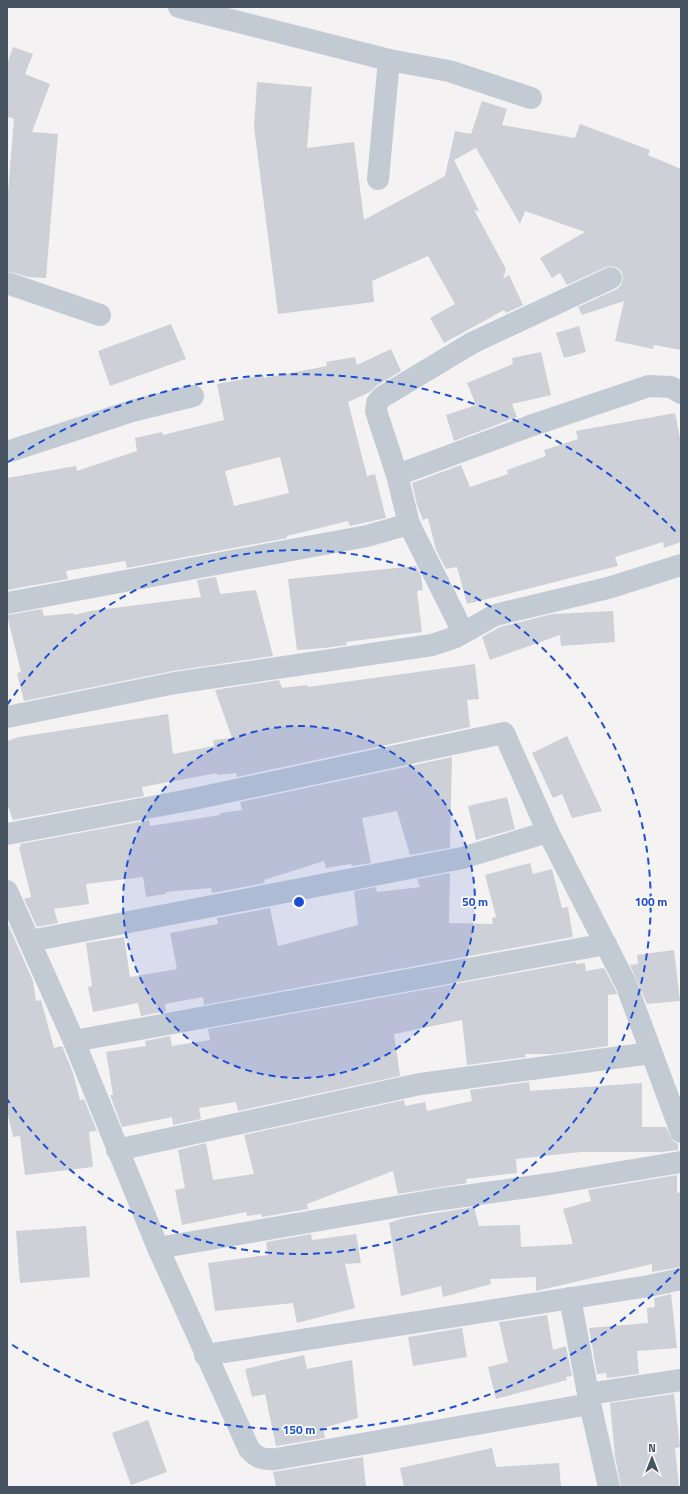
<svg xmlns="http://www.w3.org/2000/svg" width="688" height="1494" viewBox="0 0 688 1494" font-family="'Titillium Web',sans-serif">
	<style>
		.building { fill: #ced0d8; fill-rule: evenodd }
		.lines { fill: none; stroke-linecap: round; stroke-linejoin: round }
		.minor { stroke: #c2cbd4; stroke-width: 22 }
		.ring { fill: none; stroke: #1d4ed8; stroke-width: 2; stroke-dasharray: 7 5 }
		.centre { fill: #1d4ed8; stroke: #fff; stroke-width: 2 }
		.ring-label { font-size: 12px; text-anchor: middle; font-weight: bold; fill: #1d4ed8; stroke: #fff; stroke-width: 3.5; stroke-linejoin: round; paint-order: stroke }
	</style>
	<rect width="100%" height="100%" fill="#f4f2f2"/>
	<g class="building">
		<path d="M 13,47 L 33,54 L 25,74 L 50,84 L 32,132 L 58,134 L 46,278 L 28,277 L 7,271 L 7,204 L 14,119 L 10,117 L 7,118 L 7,64 Z"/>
		<path d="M 257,82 L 312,87 L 307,148 L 354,142 L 364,220 L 445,176 L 455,131 L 471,134 L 482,101 L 507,109 L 502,125 L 575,138 L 580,124 L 650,150 L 648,155 L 681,169 L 681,350 L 654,345 L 653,349 L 615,341 L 624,301 L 582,315 L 578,307 L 617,289 L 621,285 L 623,279 L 622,272 L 618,268 L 612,266 L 606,267 L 567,285 L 560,273 L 552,278 L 540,258 L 585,232 L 525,211 L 520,224 L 476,148 L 454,160 L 479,211 L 474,210 L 506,269 L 503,279 L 509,275 L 523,305 L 506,313 L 504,310 L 444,343 L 430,318 L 455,304 L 428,256 L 372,281 L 374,302 L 278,314 L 254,127 Z"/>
		<path d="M 171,324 L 186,359 L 110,386 L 98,351 Z"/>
		<path d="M 579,326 L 586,352 L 564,358 L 556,333 Z"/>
		<path d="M 391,349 L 401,371 L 376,386 L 370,392 L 348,402 L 367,476 L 375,474 L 386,518 L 350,526 L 348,521 L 287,536 L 287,538 L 127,568 L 125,561 L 66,571 L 68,579 L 7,590 L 7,478 L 76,466 L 77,471 L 137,451 L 135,438 L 162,432 L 163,435 L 224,420 L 217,384 L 264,375 L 264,378 L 327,366 L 326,362 L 355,357 L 357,365 ZM 280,457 L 289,493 L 234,506 L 225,471 Z"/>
		<path d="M 541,352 L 551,395 L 512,404 L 517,417 L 454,441 L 446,415 L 476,405 L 467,383 L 513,364 L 512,358 Z"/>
		<path d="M 675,413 L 681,443 L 681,542 L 664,548 L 663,542 L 615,557 L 618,566 L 467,604 L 457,567 L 446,569 L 436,550 L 428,518 L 423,520 L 417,505 L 412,483 L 461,465 L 470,487 L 508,474 L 507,470 L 546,456 L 544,450 L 578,439 L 576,431 Z"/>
		<path d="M 416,566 L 421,576 L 423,590 L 417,591 L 422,632 L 346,642 L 347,645 L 324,648 L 297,650 L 288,579 Z"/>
		<path d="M 216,577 L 220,594 L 256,590 L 273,656 L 173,671 L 24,701 L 17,673 L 21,672 L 7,615 L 42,609 L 44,616 L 74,613 L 74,615 L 90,611 L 201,597 L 197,580 Z"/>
		<path d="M 613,611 L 615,642 L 561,646 L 560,635 L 490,660 L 482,637 L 500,627 L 552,614 Z"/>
		<path d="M 475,664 L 479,699 L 467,700 L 470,727 L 237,777 L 236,773 L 217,775 L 217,773 L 142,787 L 144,796 L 13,820 L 7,803 L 7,741 L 19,737 L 168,714 L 173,754 L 214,746 L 213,740 L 232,738 L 215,690 L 279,680 L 282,688 L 307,685 L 308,687 Z"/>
		<path d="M 567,736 L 602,811 L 572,818 L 562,794 L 553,798 L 532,753 Z"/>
		<path d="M 452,757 L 450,848 L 410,855 L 397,811 L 362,818 L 371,863 L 352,866 L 351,864 L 326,868 L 324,861 L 264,880 L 265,883 L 212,893 L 211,888 L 166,892 L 166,894 L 146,897 L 143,877 L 86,884 L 89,904 L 54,909 L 58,923 L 37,927 L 24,899 L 31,897 L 19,847 L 21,847 L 20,844 L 149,820 L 150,826 L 220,815 L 220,813 L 242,810 L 240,802 Z"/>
		<path d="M 507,797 L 515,829 L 476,840 L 468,806 Z"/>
		<path d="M 530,863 L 533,874 L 552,869 L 562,908 L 568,907 L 573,937 L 204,1005 L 203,997 L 165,1004 L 166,1011 L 141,1016 L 138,1003 L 93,1012 L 88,987 L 92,986 L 86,943 L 124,937 L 130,977 L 177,969 L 170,933 L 218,924 L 217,918 L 270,908 L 278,946 L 358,925 L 354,891 L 376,887 L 377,892 L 420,887 L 417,879 L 450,873 L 449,923 L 493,924 L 492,918 L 496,917 L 485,875 Z"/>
		<path d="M 7,922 L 33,981 L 36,1001 L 41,1000 L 54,1048 L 62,1046 L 73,1073 L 80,1100 L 84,1099 L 97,1131 L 89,1132 L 93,1167 L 25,1175 L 20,1136 L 13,1137 L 7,1110 Z"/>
		<path d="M 674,950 L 680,1001 L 647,1004 L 630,965 L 638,964 L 637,955 Z"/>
		<path d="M 576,962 L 576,964 L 585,963 L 586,971 L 604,968 L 615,989 L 617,994 L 608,995 L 608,1046 L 553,1054 L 525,1054 L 526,1057 L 467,1065 L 462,1020 L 394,1034 L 400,1076 L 238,1111 L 236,1102 L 199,1108 L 201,1119 L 173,1125 L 172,1117 L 122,1127 L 110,1095 L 113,1095 L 106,1052 L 146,1046 L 145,1041 L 170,1036 L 172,1046 L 210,1040 L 208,1029 Z"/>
		<path d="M 529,1082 L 530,1091 L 642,1083 L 642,1127 L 666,1127 L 673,1141 L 678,1144 L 678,1150 L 662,1152 L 581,1152 L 516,1159 L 517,1173 L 466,1179 L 467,1183 L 398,1194 L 393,1171 L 307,1204 L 308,1209 L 262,1217 L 261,1214 L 247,1216 L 246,1212 L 182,1225 L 175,1190 L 185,1188 L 178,1150 L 206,1143 L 213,1180 L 254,1174 L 244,1135 L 404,1100 L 405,1106 L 425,1102 L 427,1111 L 472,1101 L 470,1090 Z"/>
		<path d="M 677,1175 L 677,1193 L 681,1192 L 681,1267 L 652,1272 L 652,1264 L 536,1291 L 536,1277 L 490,1279 L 491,1284 L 443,1297 L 441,1286 L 401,1296 L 389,1223 L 404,1218 L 474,1207 L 479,1226 L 520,1225 L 521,1247 L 573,1244 L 563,1209 L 591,1201 L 588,1190 Z"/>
		<path d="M 86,1226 L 90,1277 L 20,1283 L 16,1231 Z"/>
		<path d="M 311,1234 L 312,1240 L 356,1234 L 361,1263 L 345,1264 L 355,1308 L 297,1323 L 293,1303 L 215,1311 L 208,1263 L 268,1255 L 266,1242 Z"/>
		<path d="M 671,1294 L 677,1348 L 637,1351 L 639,1374 L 607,1378 L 606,1373 L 597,1374 L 589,1328 L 648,1323 L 647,1308 L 655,1307 L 654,1298 Z"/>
		<path d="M 547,1315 L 553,1350 L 566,1346 L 572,1376 L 566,1377 L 567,1380 L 496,1399 L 488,1367 L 508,1362 L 499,1322 Z"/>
		<path d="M 462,1328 L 467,1357 L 413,1366 L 408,1337 Z"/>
		<path d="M 304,1355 L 307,1369 L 352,1360 L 358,1418 L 323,1428 L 325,1438 L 276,1446 L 265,1394 L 252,1397 L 245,1369 Z"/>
		<path d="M 674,1394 L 680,1447 L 675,1448 L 679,1487 L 621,1487 L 615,1457 L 610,1403 Z"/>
		<path d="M 148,1420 L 167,1472 L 131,1485 L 112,1433 Z"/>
		<path d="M 492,1448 L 496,1467 L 559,1463 L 561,1487 L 404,1487 L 400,1468 Z"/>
		<path d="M 363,1457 L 366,1487 L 276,1487 L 273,1472 Z"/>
	</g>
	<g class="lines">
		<g class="minor">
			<path d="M 179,7 L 389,60 L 449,71 L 531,98"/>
			<path d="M 378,179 L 389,60"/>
			<path d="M 7,283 L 100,315"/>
			<path d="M 7,452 L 132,411 L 193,396"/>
			<path d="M 397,475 L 530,426 L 649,386 L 671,387 L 681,393"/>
			<path d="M 409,524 L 463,632"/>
			<path d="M 7,603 L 367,536 L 409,524 L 397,475 L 376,411 L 377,403 L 382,397 L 472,343 L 611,278"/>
			<path d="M 7,717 L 175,683 L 432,645 L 456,637 L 495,615 L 608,588 L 681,565"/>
			<path d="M 7,834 L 189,800 L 504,733 L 548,832 L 626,984 L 681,1132"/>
			<path d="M 7,891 L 74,1041 L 158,1248 L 249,1449 C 257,1458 263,1460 276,1459 L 590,1404"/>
			<path d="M 30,941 L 462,858 L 548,832"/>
			<path d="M 74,1041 L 606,944"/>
			<path d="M 117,1150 L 420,1084 L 651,1053"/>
			<path d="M 158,1248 L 436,1200 L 549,1184 L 681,1162"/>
			<path d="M 570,1298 L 590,1404 L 609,1487"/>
			<path d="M 205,1355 L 649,1286 L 681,1279"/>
			<path d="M 588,1394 L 681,1380"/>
		</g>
	</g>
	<circle cx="299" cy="902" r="176" fill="#1d4ed8" fill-opacity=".12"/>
	<g class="ring">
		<circle cx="299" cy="902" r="176"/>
		<path d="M7 705A352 352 0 1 1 7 1099"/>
		<path d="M679 1269A528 528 0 0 1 8 1342M8 462A528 528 0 0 1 679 535"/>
	</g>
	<circle cx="299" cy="902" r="6" class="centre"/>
	<g class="ring-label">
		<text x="475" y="906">50 m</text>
		<text x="651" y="906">100 m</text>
		<text x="299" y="1434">150 m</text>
	</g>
	<rect width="688" height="1494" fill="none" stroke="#485362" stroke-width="16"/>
	<g transform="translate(652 1458)" stroke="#ffffff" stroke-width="3" paint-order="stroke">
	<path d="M0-3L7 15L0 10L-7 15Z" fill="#485362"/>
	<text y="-6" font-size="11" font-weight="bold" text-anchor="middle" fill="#485362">N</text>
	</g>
</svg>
